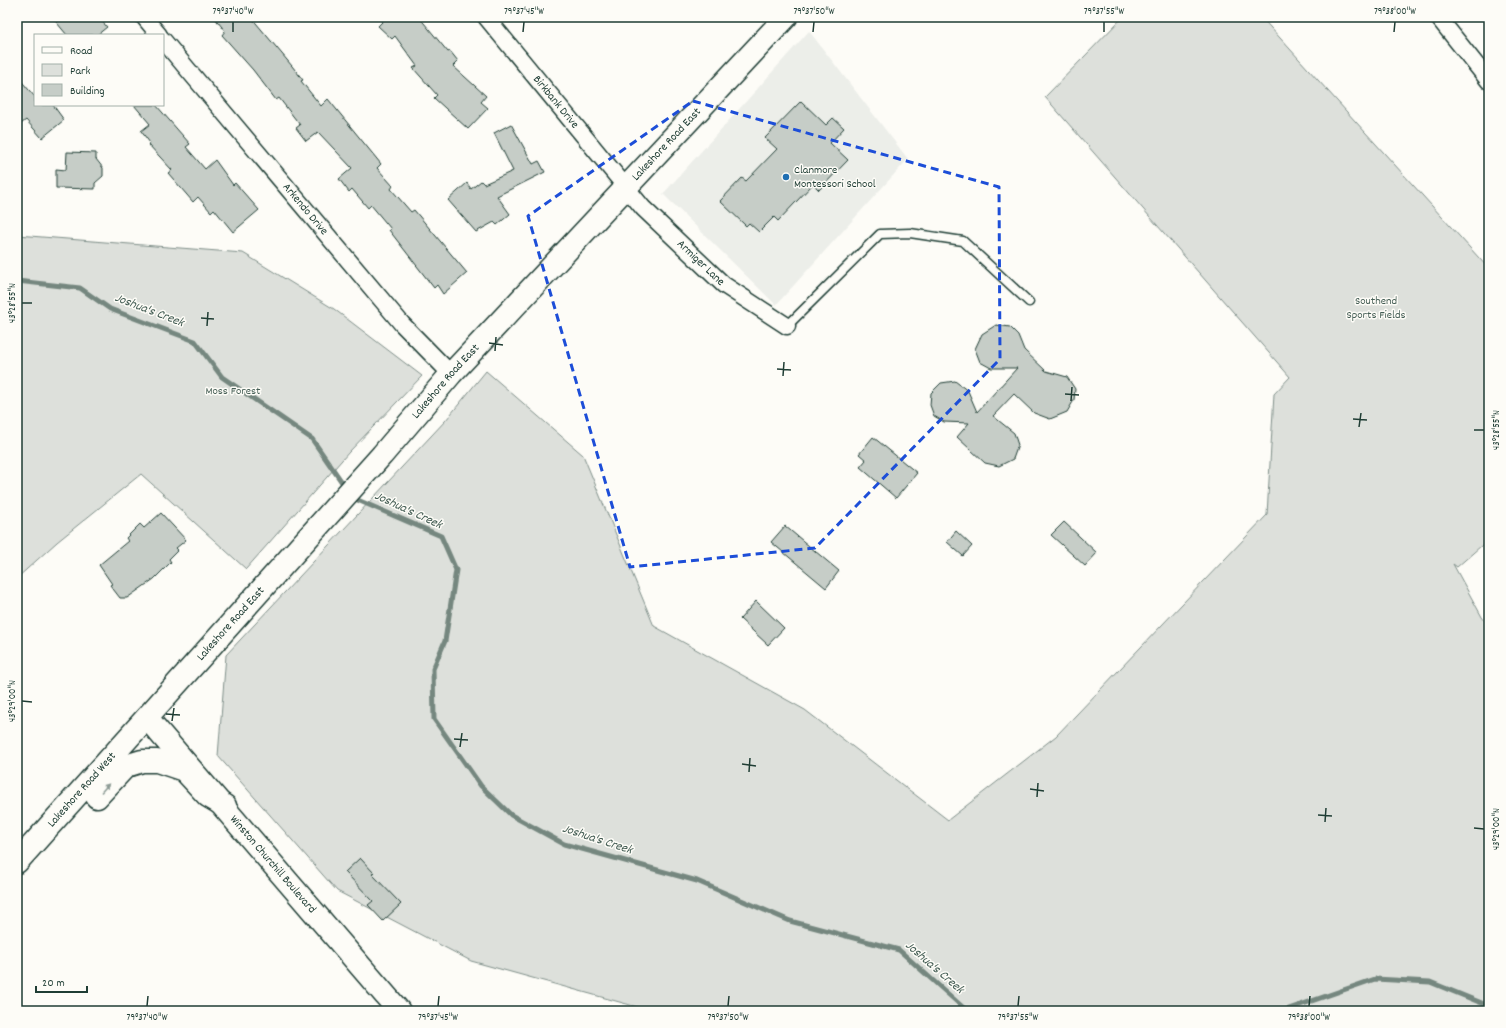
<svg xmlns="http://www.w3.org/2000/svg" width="1506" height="1028" viewBox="0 0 1506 1028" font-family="Dekko,sans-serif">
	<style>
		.built { fill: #eceee9 }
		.green { fill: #dde0db; stroke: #7e8e88 }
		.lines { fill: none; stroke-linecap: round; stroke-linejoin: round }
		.stream { stroke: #75877f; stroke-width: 5 }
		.building { fill: #c6cdc7; stroke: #1f3d34 }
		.service-casing { stroke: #1f3d34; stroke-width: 11 }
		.minor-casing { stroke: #1f3d34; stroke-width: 19 }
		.secondary-casing { stroke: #1f3d34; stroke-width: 25 }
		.primary-casing { stroke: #1f3d34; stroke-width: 25 }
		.service { stroke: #fdfcf7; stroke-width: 8 }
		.minor { stroke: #fdfcf7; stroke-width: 16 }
		.secondary { stroke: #fdfcf7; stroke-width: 22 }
		.primary { stroke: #fdfcf7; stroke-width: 22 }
		.oneway { fill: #8e9c96 }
		.marked { fill: none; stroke: #1d4ed8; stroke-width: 3; stroke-dasharray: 8 5; stroke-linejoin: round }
		.ticks { fill: none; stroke: #1f3d34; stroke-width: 1.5 }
		.poi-dot { fill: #1f6fb2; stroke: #fdfcf7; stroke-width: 1.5 }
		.labels { text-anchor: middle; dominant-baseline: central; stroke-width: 3; stroke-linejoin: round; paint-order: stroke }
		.street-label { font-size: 12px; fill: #1f3d34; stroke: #fdfcf7 }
		.poi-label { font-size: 12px; fill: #1f3d34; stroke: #fdfcf7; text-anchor: start }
		.park-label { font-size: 12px; fill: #455e55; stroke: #fdfcf7 }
		.water-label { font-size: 13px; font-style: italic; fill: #435c53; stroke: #fdfcf7 }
		.neatline { fill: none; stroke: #1f3d34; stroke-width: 1.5 }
		.ticks-label { font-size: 10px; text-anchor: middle; fill: #1f3d34 }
	</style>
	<rect width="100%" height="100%" fill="#fdfcf7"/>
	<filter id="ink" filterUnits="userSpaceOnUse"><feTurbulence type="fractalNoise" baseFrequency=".025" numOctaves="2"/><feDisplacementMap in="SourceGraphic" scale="8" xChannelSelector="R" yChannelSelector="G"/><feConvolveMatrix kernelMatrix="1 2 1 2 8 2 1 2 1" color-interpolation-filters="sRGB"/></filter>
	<g filter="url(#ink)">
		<path class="built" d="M 809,31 L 908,159 L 776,305 L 663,194 Z"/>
		<g class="green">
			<path d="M 1123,17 L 1261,17 L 1489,269 L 1489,539 L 1457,567 L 1453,564 L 1482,617 L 1489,626 L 1489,1011 L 652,1011 L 471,961 L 337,891 L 218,756 L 226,655 L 446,420 L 486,371 L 583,455 L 654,626 L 805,710 L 948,820 L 1056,736 L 1267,515 L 1274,394 L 1290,377 L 1045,97 Z"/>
			<path d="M 17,235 L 243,253 L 334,309 L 422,376 L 349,452 L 246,569 L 141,474 L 57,542 L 17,578 Z"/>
		</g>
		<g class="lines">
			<g class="stream">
				<path d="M 17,281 L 80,288 L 110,309 L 195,341 L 222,377 L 312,439 L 346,488"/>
				<path d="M 352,496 L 353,498 L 441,536 L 456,570 L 445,641 L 433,669 L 434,719 L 481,786 L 511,815 L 564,844 L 697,881 L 790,921 L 899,950 L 967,1011"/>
				<path d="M 1283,1011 L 1375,979 L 1430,982 L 1489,1006"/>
			</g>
		</g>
		<g class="building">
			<path d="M 52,17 L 98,17 L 107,27 L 97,35 L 67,35 Z"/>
			<path d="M 214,17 L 251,17 L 292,66 L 303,80 L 301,81 L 321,106 L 328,99 L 381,164 L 377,168 L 393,186 L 391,189 L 411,212 L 414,210 L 467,273 L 443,294 L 437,285 L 434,288 L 389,230 L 391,229 L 371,205 L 368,208 L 352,189 L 349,192 L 339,179 L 352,168 L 318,132 L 306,141 L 296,128 L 300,125 L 279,98 L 276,100 L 253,70 L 222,35 L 225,31 Z"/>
			<path d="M 387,17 L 419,17 L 448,52 L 450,51 L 458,61 L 453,66 L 486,96 L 481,102 L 488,108 L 468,129 L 434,98 L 437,95 L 413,68 L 417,66 L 395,36 L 392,39 L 378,26 Z"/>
			<path d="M 17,76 L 35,97 L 35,105 L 53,105 L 64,120 L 42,138 L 26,120 L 17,127 Z"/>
			<path d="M 801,101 L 826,125 L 833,118 L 844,128 L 830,143 L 848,160 L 819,190 L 813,184 L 778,221 L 774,217 L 759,232 L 749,223 L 746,226 L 720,201 L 742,178 L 746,181 L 777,149 L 765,138 Z"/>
			<path d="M 134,105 L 156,105 L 190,144 L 186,147 L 205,169 L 215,160 L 233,185 L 235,183 L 259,210 L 233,232 L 214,209 L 211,212 L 198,197 L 193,202 L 168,173 L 172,170 L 148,144 L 150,143 L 141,131 L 150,124 Z"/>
			<path d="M 511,124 L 533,164 L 539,161 L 545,172 L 497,196 L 510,214 L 497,225 L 494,222 L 476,232 L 448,200 L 467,183 L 471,189 L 481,181 L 484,184 L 513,171 L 494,133 Z"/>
			<path d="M 67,152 L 96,153 L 96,159 L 103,168 L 103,176 L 95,183 L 95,189 L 56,188 L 56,169 L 66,170 Z"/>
			<path d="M 996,325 L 1010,327 L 1018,335 L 1024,350 L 1046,371 L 1067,377 L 1075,389 L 1074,400 L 1067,412 L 1050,419 L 1034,413 L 1014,394 L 993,416 L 1014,433 L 1018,445 L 1013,459 L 999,466 L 985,463 L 957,437 L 969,423 L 944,422 L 934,416 L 930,405 L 931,393 L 941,383 L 955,381 L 968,391 L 977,412 L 1017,368 L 991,368 L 980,362 L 975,349 L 982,334 Z"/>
			<path d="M 873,437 L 917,473 L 896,498 L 860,467 L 866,460 L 859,454 Z"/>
			<path d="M 161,513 L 186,540 L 176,548 L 178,550 L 169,559 L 171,562 L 154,579 L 127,598 L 120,598 L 110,585 L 112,584 L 99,565 L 128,541 L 126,538 L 140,524 L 144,528 Z"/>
			<path d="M 1064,522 L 1097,553 L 1085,566 L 1051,535 Z"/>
			<path d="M 785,526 L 839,571 L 826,588 L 771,542 Z"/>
			<path d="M 956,531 L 972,546 L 963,556 L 947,542 Z"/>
			<path d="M 756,601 L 784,628 L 768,645 L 740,619 Z"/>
			<path d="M 360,858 L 374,873 L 372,874 L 401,904 L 383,921 L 368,905 L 373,901 L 345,872 Z"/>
		</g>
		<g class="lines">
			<g class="service-casing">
				<path id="service" d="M 787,326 L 880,234 L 910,233 L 963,241 L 1029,302"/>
			</g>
			<g class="minor-casing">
				<g id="minor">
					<path d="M 144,17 L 159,35"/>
					<path id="s1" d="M 486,17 L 643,208 L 724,285 L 787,326"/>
					<path d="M 1438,17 L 1489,81"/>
					<path id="s2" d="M 163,40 L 402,324 L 451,374"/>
				</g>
			</g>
			<g class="secondary-casing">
				<g id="secondary">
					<path id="s3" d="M 147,718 L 399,1011"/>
				</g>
			</g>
			<g class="primary-casing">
				<g id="primary">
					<path d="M 97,797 L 126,766 L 142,761 L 157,761 L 184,770 L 208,796 L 225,806"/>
					<path id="s4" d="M 17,862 L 382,455 L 451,374 L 786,17"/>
				</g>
			</g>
			<use href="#service" class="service"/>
			<use href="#minor" class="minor"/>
			<use href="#secondary" class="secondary"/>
			<use href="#primary" class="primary"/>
		</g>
		<defs><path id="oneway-solid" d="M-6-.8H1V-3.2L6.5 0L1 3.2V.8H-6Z"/></defs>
		<use class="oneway" href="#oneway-solid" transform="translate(105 788) rotate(-48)"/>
	</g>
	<path class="marked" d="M 693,101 L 999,187 L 1000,359 L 815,548 L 630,567 L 528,216 Z"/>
	<path class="ticks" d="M 233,32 L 233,22M 523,32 L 524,22M 813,32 L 814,22M 1104,32 L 1104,22M 1394,32 L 1395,22M 22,303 L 32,303M 201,318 L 214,319M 207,326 L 208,312M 489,343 L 503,345M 495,351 L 496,337M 777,369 L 791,370M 783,376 L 784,362M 1065,394 L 1079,395M 1071,401 L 1072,387M 1353,419 L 1367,420M 1359,427 L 1361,413M 1474,430 L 1484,430M 22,701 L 32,702M 166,714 L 180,715M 172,721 L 174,708M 454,739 L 468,740M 460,747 L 462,733M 742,764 L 756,766M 749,772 L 750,758M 1030,789 L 1044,791M 1037,797 L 1038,783M 1318,815 L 1332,816M 1325,822 L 1326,808M 1474,828 L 1484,829M 147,1006 L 148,996M 438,1006 L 439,996M 728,1006 L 729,996M 1018,1006 L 1019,996M 1309,1006 L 1310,996"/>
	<circle class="poi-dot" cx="786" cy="177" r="4"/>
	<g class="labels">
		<g class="street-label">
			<text stroke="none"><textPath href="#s1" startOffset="110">Birkbank Drive</textPath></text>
			<text stroke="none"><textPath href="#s4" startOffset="968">Lakeshore Road East</textPath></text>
			<text stroke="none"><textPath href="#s2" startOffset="221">Arkendo Drive</textPath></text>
			<text stroke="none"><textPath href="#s1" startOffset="327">Armiger Lane</textPath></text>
			<text stroke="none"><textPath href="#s4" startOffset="644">Lakeshore Road East</textPath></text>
			<text stroke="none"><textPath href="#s4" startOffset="320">Lakeshore Road East</textPath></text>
			<text stroke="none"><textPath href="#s4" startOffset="97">Lakeshore Road West</textPath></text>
			<text stroke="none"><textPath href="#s3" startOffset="193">Winston Churchill Boulevard</textPath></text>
		</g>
		<g class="poi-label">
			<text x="794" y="170">Clanmore<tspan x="794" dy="14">Montessori School</tspan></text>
		</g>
		<g class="park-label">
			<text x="1376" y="301">Southend<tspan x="1376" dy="14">Sports Fields</tspan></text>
			<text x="233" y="391">Moss Forest</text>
		</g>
		<g class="water-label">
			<text transform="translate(149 311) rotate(21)">Joshua's Creek</text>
			<text transform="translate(408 511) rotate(25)">Joshua's Creek</text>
			<text transform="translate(597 840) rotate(18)">Joshua's Creek</text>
			<text transform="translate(934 968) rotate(41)">Joshua's Creek</text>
		</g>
	</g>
	<rect width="1506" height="1028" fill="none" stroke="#fdfcf7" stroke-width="44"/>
	<rect x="34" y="34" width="130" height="72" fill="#fdfcf7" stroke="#a4b0a9"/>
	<rect x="42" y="47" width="20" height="6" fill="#fdfcf7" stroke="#a4b0a9"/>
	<text x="70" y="54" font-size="12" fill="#1f3d34">Road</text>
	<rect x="42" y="64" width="20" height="12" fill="#dde0db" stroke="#a4b0a9"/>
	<text x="70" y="74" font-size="12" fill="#1f3d34">Park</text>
	<rect x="42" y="84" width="20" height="12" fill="#c6cdc7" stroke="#a4b0a9"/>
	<text x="70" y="94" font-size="12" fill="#1f3d34">Building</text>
	<path d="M36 986v6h51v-6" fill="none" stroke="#1f3d34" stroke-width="2"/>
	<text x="42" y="986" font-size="12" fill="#1f3d34" stroke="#fdfcf7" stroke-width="3" paint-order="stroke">20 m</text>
	<rect x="22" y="22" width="1462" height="984" class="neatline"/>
	<g class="ticks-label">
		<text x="233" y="14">79°37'40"W</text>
		<text x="524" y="14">79°37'45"W</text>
		<text x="814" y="14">79°37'50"W</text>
		<text x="1104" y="14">79°37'55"W</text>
		<text x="1395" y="14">79°38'00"W</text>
		<text transform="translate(11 303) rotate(-90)" y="4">43°28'55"N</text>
		<text transform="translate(1495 430) rotate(-90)" y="4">43°28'55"N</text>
		<text transform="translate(11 701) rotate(-90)" y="4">43°29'00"N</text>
		<text transform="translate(1495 829) rotate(-90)" y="4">43°29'00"N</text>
		<text x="147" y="1020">79°37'40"W</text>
		<text x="438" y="1020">79°37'45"W</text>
		<text x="728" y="1020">79°37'50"W</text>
		<text x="1018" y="1020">79°37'55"W</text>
		<text x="1309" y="1020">79°38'00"W</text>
	</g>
</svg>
